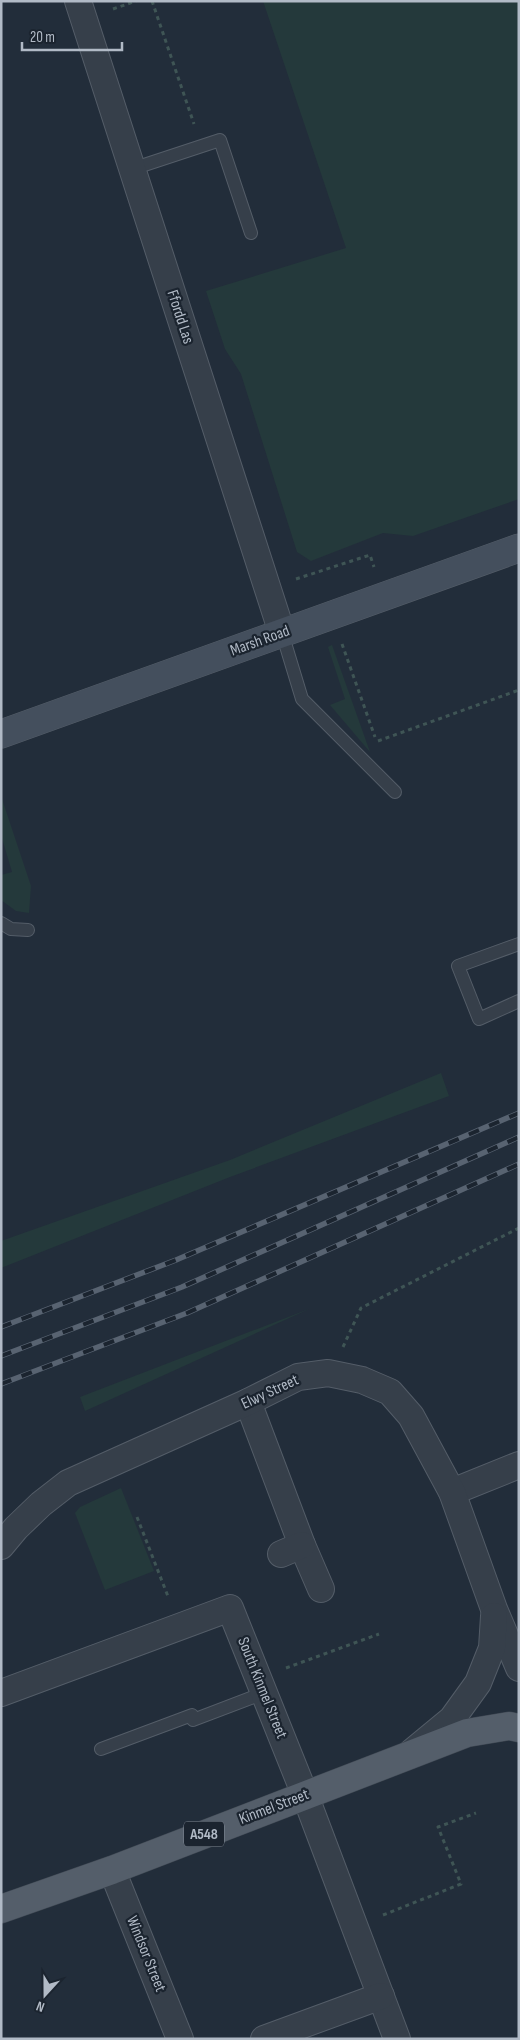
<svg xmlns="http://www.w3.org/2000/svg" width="520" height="2040" viewBox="0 0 520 2040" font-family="'Sofia Sans Condensed',sans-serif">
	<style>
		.green { fill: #24393b }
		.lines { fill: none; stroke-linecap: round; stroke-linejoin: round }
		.lane-casing { stroke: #545d68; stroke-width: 14 }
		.street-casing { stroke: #545d68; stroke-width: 28 }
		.secondary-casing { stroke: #545d68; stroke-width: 29 }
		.primary-casing { stroke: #3f4853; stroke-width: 29 }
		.path { stroke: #3f5555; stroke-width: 3; stroke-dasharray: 4 4; stroke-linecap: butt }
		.lane { stroke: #363f4a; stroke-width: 12 }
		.street { stroke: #363f4a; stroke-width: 26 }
		.secondary { stroke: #444f5d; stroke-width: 28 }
		.primary { stroke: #545e6a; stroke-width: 28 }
		.rail-casing { stroke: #586371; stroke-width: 5.5 }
		.rail { stroke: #1b242f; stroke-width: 4; stroke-dasharray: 11; stroke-linecap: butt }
		.labels { text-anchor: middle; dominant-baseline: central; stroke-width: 4.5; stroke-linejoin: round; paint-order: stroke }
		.shield { fill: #1b242f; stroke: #848d99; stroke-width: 1 }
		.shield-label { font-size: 15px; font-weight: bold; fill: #b1bac6 }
		.street-label { font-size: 16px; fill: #b1bac6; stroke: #1b242f }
	</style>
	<rect width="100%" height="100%" fill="#222d3a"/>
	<g class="green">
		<path d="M 263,1 L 519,1 L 519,499 L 413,536 L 383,533 L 311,561 L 297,552 L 241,374 L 225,349 L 206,291 L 346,248 Z"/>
		<path d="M 332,645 L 370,752 L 330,705 L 345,699 L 328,647 Z"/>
		<path d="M 1,796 L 31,886 L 29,913 L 16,911 L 1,900 L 1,875 L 12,872 L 1,835 Z"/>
		<path d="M 441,1073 L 449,1096 L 230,1177 L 1,1268 L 1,1241 L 230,1160 Z"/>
		<path d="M 309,1309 L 85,1411 L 80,1397 Z"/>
		<path d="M 121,1488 L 154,1571 L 105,1590 L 75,1513 L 80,1507 Z"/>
	</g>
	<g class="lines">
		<g class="lane-casing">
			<g id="lane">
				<path d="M 132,169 L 220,140 L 251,233"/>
				<path d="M 282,633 L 302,699 L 395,792"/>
				<path d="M 1,923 L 11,929 L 28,930"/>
				<path d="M 519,944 L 458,966 L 479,1019 L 519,1001"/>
				<path d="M 101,1749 L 192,1715 L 193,1720 L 264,1693"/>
			</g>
		</g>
		<g class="street-casing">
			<g id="street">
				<path d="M 78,1 L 282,633"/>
				<path d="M 248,1402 L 302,1545 L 321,1589"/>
				<path d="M 452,1492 L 519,1465"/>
				<path d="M 1,1546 L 16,1528 L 41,1504 L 68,1483 L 248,1402 L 298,1377 L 328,1373 L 362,1380 L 390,1392 L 411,1416 L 452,1492 L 494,1609 L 519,1668"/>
				<path d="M 281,1554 L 302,1545"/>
				<path d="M 1,1693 L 230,1608 L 305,1795 L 397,2039"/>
				<path d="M 412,1752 L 452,1719 L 478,1683 L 492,1648 L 494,1616"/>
				<path d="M 112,1870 L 180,2039"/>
				<path d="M 264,2039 L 381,1996"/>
			</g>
		</g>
		<g class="secondary-casing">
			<path id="secondary" d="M 1,734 L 519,548"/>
		</g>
		<g class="primary-casing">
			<path id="primary" d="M 1,1909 L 112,1870 L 467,1733 L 509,1726 L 519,1728"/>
		</g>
		<g class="path">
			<path d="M 152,1 L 194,124"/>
			<path d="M 113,9 L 136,1"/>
			<path d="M 296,579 L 370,555 L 374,567"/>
			<path d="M 342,644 L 375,737"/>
			<path d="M 378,741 L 519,690"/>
			<path d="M 343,1347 L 361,1308 L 519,1228"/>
			<path d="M 137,1517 L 169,1599"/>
			<path d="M 286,1668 L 379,1634"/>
			<path d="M 383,1915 L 461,1884 L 438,1827 L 476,1813"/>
		</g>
		<use href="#lane" class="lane"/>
		<use href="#street" class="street"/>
		<use href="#secondary" class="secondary"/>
		<use href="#primary" class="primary"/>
		<g class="rail-casing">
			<g id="rail">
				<path d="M 1,1327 L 176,1260 L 519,1113"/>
				<path d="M 1,1356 L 182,1287 L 519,1137"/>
				<path d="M 1,1384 L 187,1313 L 519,1164"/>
			</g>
		</g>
		<use href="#rail" class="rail"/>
	</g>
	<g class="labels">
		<rect class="shield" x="184" y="1821.5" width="40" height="25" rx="4"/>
		<g class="shield-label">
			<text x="204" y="1834">A548</text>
		</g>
		<g class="street-label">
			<text transform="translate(180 317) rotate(72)">Ffordd Las</text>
			<text transform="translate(260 641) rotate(-20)">Marsh Road</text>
			<text transform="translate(270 1392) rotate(-25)">Elwy Street</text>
			<text transform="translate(262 1688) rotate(68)">South Kinmel Street</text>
			<text transform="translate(274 1807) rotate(-21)">Kinmel Street</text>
			<text transform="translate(146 1954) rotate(68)">Windsor Street</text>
		</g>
	</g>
	<rect width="520" height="2040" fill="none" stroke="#b1bac6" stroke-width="5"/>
	<g transform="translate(45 1995) rotate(201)" stroke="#1b242f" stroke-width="4" paint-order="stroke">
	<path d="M0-4L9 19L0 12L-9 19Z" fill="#b1bac6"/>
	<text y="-8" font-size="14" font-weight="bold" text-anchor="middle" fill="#b1bac6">N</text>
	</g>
	<path d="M22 42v8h100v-8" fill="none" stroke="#b1bac6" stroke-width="2.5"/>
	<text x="30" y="42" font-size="15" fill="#b1bac6" stroke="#1b242f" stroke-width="4" paint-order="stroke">20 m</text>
</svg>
